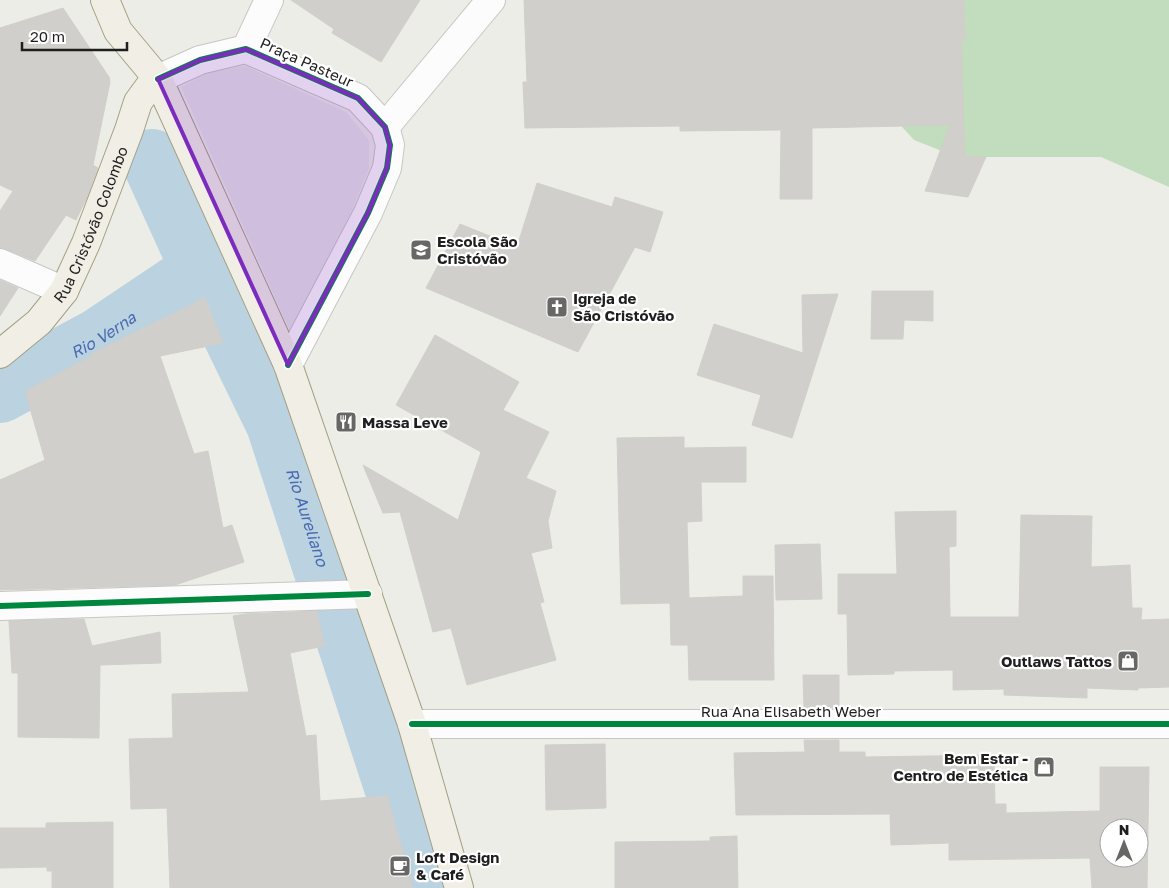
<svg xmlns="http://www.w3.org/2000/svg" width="1169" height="888" viewBox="0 0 1169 888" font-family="'Golos Text',sans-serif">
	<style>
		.forest { fill: #c2ddbd }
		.plaza { fill: #e4e3e7 }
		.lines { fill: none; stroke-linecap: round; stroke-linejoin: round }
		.river { stroke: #bbd2e1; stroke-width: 62 }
		.building { fill: #d0cfcb; stroke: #d0cfc9; fill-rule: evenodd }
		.minor-casing { stroke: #c6c6c4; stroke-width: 30 }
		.major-casing { stroke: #a4a084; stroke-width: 30 }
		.minor { stroke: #fcfcfc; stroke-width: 28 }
		.major { stroke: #f1efe5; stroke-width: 28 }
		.cycleway-casing { stroke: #fff; stroke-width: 9 }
		.cycleway { stroke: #00873e; stroke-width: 6 }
		.marked { fill: #7b2cbf; fill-opacity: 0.2; stroke: #7b2cbf; stroke-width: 4; stroke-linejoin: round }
		.labels { text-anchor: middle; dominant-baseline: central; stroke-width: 4.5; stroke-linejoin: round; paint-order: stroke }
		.street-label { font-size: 15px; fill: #1f1f1f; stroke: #fff }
		.poi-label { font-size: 15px; font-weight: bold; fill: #1f1f1f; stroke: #fff; text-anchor: start }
		.water-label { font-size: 16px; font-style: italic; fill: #4969b1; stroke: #fff }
	</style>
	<rect width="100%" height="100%" fill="#edede8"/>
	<path class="forest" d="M 883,0 L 1169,0 L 1169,187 L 1101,157 L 957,157 L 914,140 L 883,106 Z"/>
	<path class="plaza" d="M 245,66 L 346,112 L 369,140 L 369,168 L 353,208 L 290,331 L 181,87 L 210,72 Z"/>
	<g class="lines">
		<g class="river">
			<path id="s1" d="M 152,160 L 202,270 L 277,424 L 428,888"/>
			<path id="s2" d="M 0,392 L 99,339 L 202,270"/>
		</g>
	</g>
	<g class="building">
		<path d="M 291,0 L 420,0 L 381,62 L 332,33 L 334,29 Z"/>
		<path d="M 524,0 L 964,0 L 965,41 L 961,41 L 965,156 L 986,157 L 968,197 L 925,191 L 950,125 L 812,128 L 812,199 L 780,199 L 781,130 L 680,131 L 680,126 L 525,128 L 523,82 L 527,82 Z"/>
		<path d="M 63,8 L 109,77 L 110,82 L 93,165 L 98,168 L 87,197 L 76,220 L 66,215 L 35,261 L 6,249 L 0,248 L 0,211 L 13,191 L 0,185 L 0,28 Z"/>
		<path d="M 537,183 L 612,207 L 615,197 L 663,212 L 650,252 L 635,247 L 578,352 L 426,288 L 460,224 L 517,247 Z"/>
		<path d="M 0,280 L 18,288 L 0,316 Z"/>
		<path d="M 872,291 L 933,291 L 933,321 L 904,320 L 903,339 L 871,339 Z"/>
		<path d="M 838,294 L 792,438 L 752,425 L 761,395 L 697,375 L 714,324 L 803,353 L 802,295 Z"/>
		<path d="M 205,298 L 223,343 L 160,356 L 194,454 L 208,451 L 223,528 L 232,525 L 244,562 L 175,585 L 0,590 L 0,480 L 45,460 L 25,391 L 92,356 L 91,354 Z"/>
		<path d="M 435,335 L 519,382 L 503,410 L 549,432 L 526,478 L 556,491 L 548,521 L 552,548 L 531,553 L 544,602 L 540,603 L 556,660 L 467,685 L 451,628 L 433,632 L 400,512 L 383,513 L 363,465 L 458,520 L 481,452 L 396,405 Z"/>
		<path d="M 684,437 L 684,448 L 746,447 L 746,482 L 701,482 L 702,521 L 687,522 L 689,598 L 743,596 L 743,576 L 773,576 L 774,680 L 689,680 L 688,645 L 671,645 L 670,603 L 621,604 L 617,438 Z"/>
		<path d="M 956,511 L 956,546 L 949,547 L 950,617 L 1019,617 L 1021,515 L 1092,516 L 1091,567 L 1130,565 L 1132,608 L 1142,608 L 1141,620 L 1169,619 L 1169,687 L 1138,688 L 1138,690 L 1087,688 L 1087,698 L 1004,695 L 1004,689 L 953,690 L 953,670 L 894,671 L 894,674 L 848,675 L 847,614 L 838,614 L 838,574 L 897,574 L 895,512 Z"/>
		<path d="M 820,544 L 822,599 L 776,600 L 775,545 Z"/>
		<path d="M 317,611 L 324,646 L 290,653 L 306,736 L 316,735 L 320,801 L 387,796 L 413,888 L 170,888 L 167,808 L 131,809 L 129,739 L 173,738 L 172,694 L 249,692 L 233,616 L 245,614 Z"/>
		<path d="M 84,619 L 92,646 L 160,632 L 161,663 L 100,665 L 99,738 L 18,737 L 18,673 L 12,673 L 9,621 Z"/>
		<path d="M 803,675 L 839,675 L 839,708 L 804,708 Z"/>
		<path d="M 804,740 L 839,740 L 839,752 L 865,752 L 865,757 L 994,755 L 995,804 L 1006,804 L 1006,813 L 1100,811 L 1100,767 L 1149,767 L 1147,888 L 1092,888 L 1090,858 L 949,860 L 949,843 L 891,845 L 890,814 L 736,815 L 734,753 L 805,752 ZM 1109,828 L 1139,828 L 1139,858 L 1109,858 Z"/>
		<path d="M 605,744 L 606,808 L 546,810 L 545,745 Z"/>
		<path d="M 113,822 L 113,888 L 52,888 L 52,871 L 47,871 L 47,867 L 0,868 L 0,828 L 46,828 L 46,823 Z"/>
		<path d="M 737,836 L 738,888 L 615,888 L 615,842 L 710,841 L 710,837 Z"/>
	</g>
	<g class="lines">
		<g class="minor-casing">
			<g id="minor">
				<path d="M 246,49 L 269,0"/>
				<path d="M 158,79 L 200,60 L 246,49 L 358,98 L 385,127 L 390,145 L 387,168 L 368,213 L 288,365"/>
				<path d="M 385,127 L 491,0"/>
				<path d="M 0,263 L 64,291"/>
				<path d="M 0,606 L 368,594"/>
				<path d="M 412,724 L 1169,724"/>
			</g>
		</g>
		<g class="major-casing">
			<g id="major">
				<path d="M 105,0 L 118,31 L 158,79 L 288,365 L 412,724 L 459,888"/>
				<path id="s3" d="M 0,354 L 39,322 L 64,291 L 86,243 L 129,130 L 138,102 L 149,87 L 158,79"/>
			</g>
		</g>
		<use href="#minor" class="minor"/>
		<use href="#major" class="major"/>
		<g class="cycleway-casing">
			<g id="cycleway">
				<path d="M 158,79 L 200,60 L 246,49 L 358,98 L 385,127 L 390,145 L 387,168 L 368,213 L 288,365"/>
				<path d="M 0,606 L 368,594"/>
				<path d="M 412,724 L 1169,724"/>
			</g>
		</g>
		<use href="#cycleway" class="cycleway"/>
	</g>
	<path class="marked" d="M 246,49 L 358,98 L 385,127 L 390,145 L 387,168 L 368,213 L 288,365 L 158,79 L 200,60 Z"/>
	<defs>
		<g id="school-square" transform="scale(1.125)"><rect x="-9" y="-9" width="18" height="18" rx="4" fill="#676765" stroke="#fff"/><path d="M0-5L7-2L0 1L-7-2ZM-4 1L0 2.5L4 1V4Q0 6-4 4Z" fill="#fff"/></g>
		<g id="church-square" transform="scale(1.125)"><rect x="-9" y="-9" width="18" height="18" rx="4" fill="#676765" stroke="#fff"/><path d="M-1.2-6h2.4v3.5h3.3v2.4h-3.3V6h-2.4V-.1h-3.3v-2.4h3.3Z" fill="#fff"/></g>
		<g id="restaurant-square" transform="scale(1.125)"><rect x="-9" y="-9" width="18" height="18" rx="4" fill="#676765" stroke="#fff"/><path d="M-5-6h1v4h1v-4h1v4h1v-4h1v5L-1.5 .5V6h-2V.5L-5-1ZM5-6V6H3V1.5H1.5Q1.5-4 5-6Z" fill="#fff"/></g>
		<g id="shop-square" transform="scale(1.125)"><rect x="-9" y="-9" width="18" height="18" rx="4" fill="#676765" stroke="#fff"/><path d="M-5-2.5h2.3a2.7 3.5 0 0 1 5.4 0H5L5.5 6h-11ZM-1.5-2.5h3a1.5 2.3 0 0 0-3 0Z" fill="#fff"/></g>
		<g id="cafe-square" transform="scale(1.125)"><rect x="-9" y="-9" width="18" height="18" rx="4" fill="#676765" stroke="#fff"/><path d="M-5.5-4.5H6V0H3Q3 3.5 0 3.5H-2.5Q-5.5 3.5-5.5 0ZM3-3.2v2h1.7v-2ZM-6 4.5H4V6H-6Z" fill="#fff"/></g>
	</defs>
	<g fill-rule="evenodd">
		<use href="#school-square" x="421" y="250"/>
		<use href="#church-square" x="557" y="307"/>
		<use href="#restaurant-square" x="346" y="422"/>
		<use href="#shop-square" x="1128" y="661"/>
		<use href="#shop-square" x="1044" y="767"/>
		<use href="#cafe-square" x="400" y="866"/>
	</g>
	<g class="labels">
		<g class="street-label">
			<text transform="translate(307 62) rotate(24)">Praça Pasteur</text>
			<text stroke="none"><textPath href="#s3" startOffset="162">Rua Cristóvão Colombo</textPath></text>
			<text x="791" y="711">Rua Ana Elisabeth Weber</text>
		</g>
		<g class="poi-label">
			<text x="437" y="241">Escola São<tspan x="437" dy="17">Cristóvão</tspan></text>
			<text x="573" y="298">Igreja de<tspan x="573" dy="17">São Cristóvão</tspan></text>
			<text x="362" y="422">Massa Leve</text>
			<text x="1112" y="661" text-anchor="end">Outlaws Tattos</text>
			<text x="1028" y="758" text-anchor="end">Bem Estar -<tspan x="1028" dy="17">Centro de Estética</tspan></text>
			<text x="416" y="857">Loft Design<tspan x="416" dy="17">&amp; Café</tspan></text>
		</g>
		<g class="water-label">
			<text stroke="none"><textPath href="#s2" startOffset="118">Rio Verna</textPath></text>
			<text stroke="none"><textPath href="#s1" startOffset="390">Rio Aureliano</textPath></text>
		</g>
	</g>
	<g transform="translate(1124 843)"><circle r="24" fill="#ffffff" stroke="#a5a5a5"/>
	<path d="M0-4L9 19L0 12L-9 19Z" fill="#676765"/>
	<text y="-8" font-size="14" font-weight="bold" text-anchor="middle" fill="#1f1f1f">N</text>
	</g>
	<path d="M22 42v8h105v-8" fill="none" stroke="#1f1f1f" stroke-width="2.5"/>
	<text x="30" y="42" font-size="15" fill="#1f1f1f" stroke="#ffffff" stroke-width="4" paint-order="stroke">20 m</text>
</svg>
